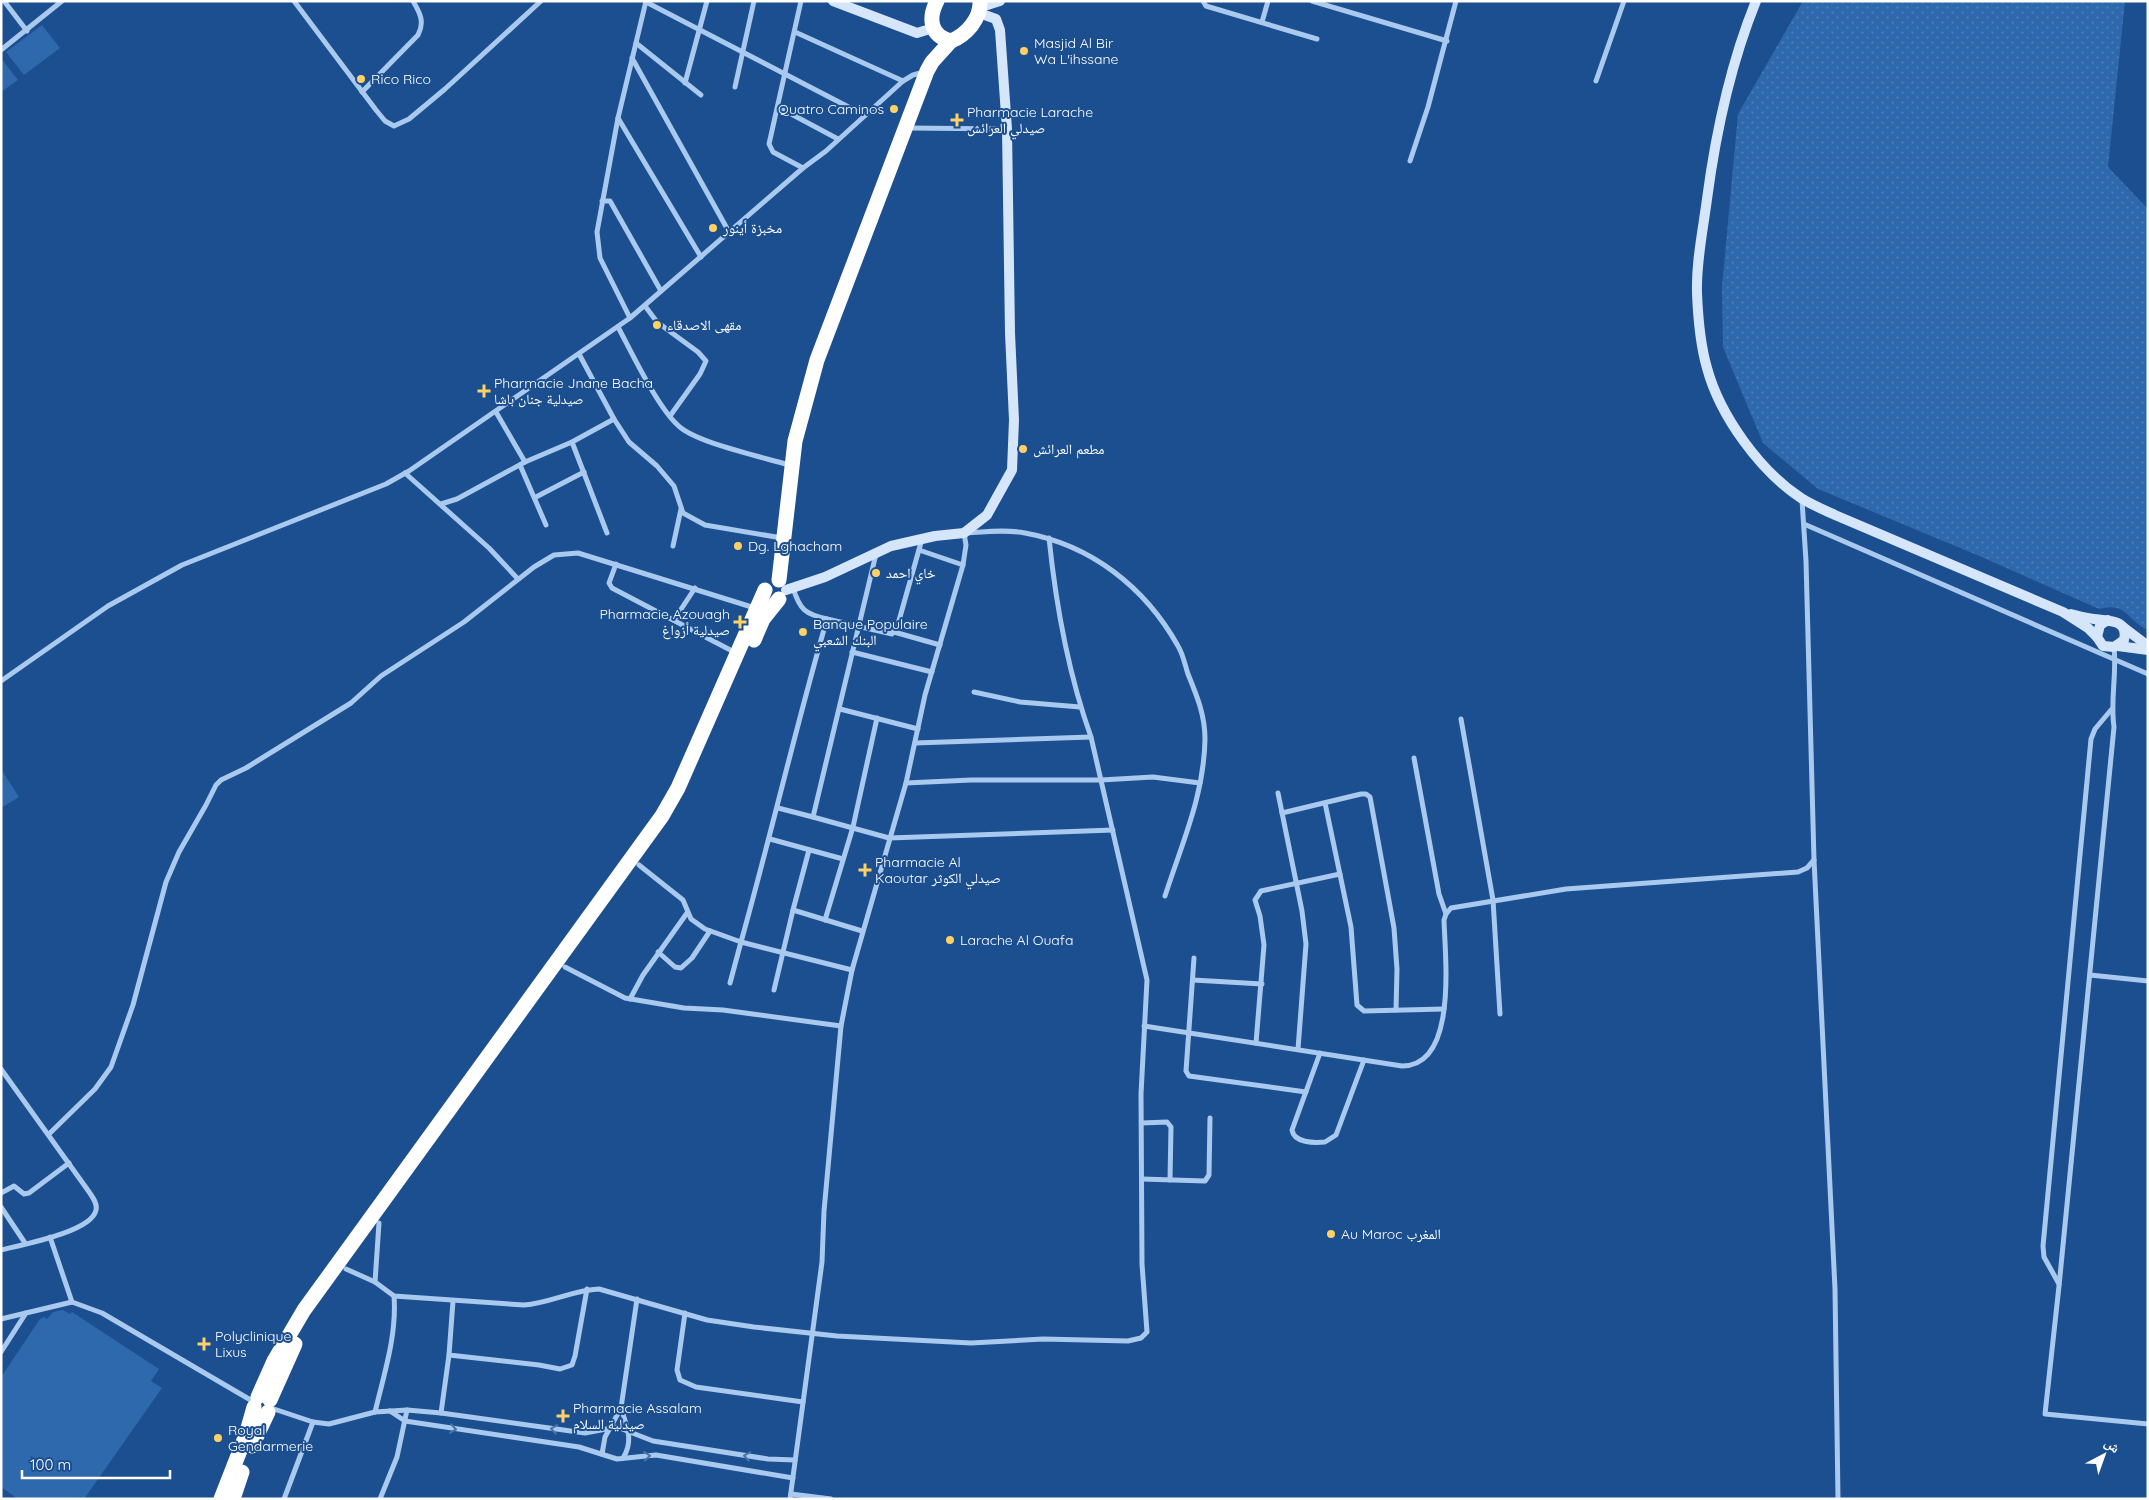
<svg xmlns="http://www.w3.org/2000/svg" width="2149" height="1500" viewBox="0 0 2149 1500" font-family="Quicksand,'Noto Naskh Arabic',sans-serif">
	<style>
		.grass { fill: url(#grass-dots) }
		.pitch { fill: #2e69ad }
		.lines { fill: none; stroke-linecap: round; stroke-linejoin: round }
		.street { stroke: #a9c9ee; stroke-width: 5 }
		.secondary { stroke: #d6e6fa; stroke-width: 10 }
		.highway { stroke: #fff; stroke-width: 15 }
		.oneway { stroke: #4674ac }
		.poi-dot { fill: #ffd166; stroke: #1b4f8f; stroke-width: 2 }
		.labels { text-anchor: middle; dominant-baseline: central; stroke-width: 4; stroke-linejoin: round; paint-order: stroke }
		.poi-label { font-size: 14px; fill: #fff; stroke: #1b4f8f; text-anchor: start }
	</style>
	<defs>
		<pattern id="grass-dots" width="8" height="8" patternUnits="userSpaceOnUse" patternTransform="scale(1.25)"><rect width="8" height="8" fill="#2e69ad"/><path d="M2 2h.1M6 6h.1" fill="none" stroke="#4d80b9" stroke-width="1.8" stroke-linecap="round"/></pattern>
	</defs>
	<rect width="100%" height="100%" fill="#1b4f8f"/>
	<path class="grass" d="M 1803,1 L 2125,1 L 2108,167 L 2148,209 L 2148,630 C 2127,621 2127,601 2099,609 L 1977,555 L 1818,489 L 1763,443 L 1723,347 L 1722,287 L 1738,114 Z"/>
	<g class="pitch">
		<path d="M 42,25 L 60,48 L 24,75 L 6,52 Z"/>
		<path d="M 1,58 L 18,80 L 1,92 Z"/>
		<path d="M 1,769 L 19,797 L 1,808 Z"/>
		<path d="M 63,1310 L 70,1314 L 72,1312 L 159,1369 L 151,1381 L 162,1388 L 84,1499 L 18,1499 L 1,1487 L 1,1377 L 40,1319 L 44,1317 L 47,1319 L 53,1312 Z"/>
	</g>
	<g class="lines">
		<g class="street">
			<path d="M 4,1 L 27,31"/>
			<path d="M 294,1 L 376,110 L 385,121 L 394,126 L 409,119 L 445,89 L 541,1"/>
			<path d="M 801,1 L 769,144 L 773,152 L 803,168"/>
			<path d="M 1203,1 L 1206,6 L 1317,39"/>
			<path d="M 1312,1 L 1447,41"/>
			<path d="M 646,2 L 864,115"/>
			<path d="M 1262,22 L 1268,1"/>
			<path d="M 795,32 L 903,81"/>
			<path d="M 636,43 L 701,95"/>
			<path d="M 1,50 L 62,1"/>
			<path d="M 632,58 L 729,232"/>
			<path d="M 1596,81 L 1624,1"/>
			<path d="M 685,83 L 707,1"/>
			<path d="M 735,87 L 754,1"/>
			<path d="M 362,92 L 418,35 C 425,22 420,13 413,1"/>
			<path d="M 778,107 L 838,139"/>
			<path d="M 618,118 L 701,257"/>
			<path d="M 908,128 L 1007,129"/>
			<path d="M 1410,161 L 1428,107 L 1456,1"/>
			<path d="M 602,201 L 610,201 L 661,291"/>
			<path d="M 645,306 L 657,322 L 698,352 L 706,361 L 700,374 L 670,416"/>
			<path d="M 630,318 L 600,258 L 597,232 L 618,118 L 646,1"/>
			<path d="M 618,327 C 632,353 659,411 681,428 C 702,444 762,457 789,465"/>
			<path d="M 579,354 L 614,419 L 629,442 L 657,466 L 674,486 L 683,513 L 705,525 L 782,538"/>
			<path d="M 496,412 L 525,462 L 572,442 L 614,419"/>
			<path d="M 572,442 L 607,533"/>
			<path d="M 520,465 L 546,525"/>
			<path d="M 405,473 L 489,548 L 518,579"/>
			<path d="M 536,497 L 584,472"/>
			<path d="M 1802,500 L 1806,561 L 1814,860 L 1835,1289 L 1838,1499"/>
			<path d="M 441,504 L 457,499 L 525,462"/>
			<path d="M 1804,524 L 2148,674"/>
			<path d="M 673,546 L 681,509"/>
			<path d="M 919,550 L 963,565"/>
			<path d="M 616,564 L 609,583 L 612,588 L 736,653"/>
			<path d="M 793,588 C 800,610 805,614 827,619"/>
			<path d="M 674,620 L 695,588"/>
			<path d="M 894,632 L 940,645"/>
			<path d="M 2114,647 C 2117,674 2110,700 2114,727 L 2059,1286 L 2045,1414 L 2148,1424"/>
			<path d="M 852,652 L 932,672"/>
			<path d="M 1,681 L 108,606 L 182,565 L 386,484 L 409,471 L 630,318 L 803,168 L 826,151 L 903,81 L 913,75 L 924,72"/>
			<path d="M 974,692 L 1020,702 L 1080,707"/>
			<path d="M 840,709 L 918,729"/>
			<path d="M 1461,719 L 1493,900 L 1500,1014"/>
			<path d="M 915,743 L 1091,737"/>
			<path d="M 1414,758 L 1439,894 L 1446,914"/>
			<path d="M 906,783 L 971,780 L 1101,780 L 1153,777 L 1200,783"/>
			<path d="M 1278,793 L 1302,911 L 1306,944 L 1298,1049"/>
			<path d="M 1325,803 L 1351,927 L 1357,1005 L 1364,1011 L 1444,1009"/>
			<path d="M 778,808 L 813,817 L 876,554"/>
			<path d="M 1282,813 L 1361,794 L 1366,794 L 1370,797 L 1394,928 L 1397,969 L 1396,1010"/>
			<path d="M 813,817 L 889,838 L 1113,830"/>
			<path d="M 770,839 L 843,859"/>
			<path d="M 639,865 L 683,900 L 691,919 L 705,929 L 741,942 C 771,835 796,726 827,619 L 892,634 L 898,624 L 922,539"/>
			<path d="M 793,910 L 809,850"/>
			<path d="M 825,920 L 853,827 L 877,718"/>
			<path d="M 658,952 L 675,967 L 681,968 L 692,958 L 710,931"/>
			<path d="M 1194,958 L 1186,1071 L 1189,1076 L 1306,1092"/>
			<path d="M 565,967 L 625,998 L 684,1008 L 723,1010 L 841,1026"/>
			<path d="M 2090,975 L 2148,981"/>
			<path d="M 1193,980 L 1262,984"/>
			<path d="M 730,983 L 741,942 L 852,970"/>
			<path d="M 774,990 L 793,910 L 862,931"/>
			<path d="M 630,999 L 643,975 L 687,913"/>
			<path d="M 1144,1026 L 1402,1066 C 1458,1066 1445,957 1444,920 L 1446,914 L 1451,908 L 1566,889 L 1798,872 L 1807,868 L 1814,860"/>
			<path d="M 1256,1043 L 1264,945 L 1260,916 L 1255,900 L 1261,891 L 1340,874"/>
			<path d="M 1320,1053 L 1292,1130 C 1294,1143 1314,1143 1325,1142 L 1336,1135 L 1364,1060"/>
			<path d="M 1,1069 L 87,1189 C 91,1195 98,1203 96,1210 C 92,1232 21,1245 1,1250"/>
			<path d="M 1142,1123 L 1167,1122 L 1171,1127 L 1170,1180"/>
			<path d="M 49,1134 L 95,1089 L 111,1067 L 133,1005 L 166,882 L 179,852 L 206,805 L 216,785 L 221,780 L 246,768 L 351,703 L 381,676 L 464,622 L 534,567 L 554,555 L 578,553 L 755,608"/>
			<path d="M 1142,1179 L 1205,1181 L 1209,1175 L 1210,1118"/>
			<path d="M 1,1193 L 14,1186 L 24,1194 L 29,1193 L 69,1163"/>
			<path d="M 1,1207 L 25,1243"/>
			<path d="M 346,1269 L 375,1282 L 394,1296 L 524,1305 C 550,1303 573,1290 599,1289 L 707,1320 L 754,1327 L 837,1336 L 971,1343 L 1043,1339 L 1128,1341 L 1141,1338 L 1147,1332 L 1142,1264 L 1141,1094 L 1147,980 L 1091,737 C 1068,673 1056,606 1049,538"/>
			<path d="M 375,1282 L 379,1223"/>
			<path d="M 2059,1284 L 2044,1257 L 2043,1246 L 2091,739 L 2095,729 L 2111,710"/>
			<path d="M 394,1296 C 397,1335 384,1374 375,1412 L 407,1410 L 441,1413 L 585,1433 L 617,1427 L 653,1441 L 768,1459 L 795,1460"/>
			<path d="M 453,1301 L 449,1355 L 539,1365 L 560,1369 L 572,1365 L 575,1356 L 587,1289"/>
			<path d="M 72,1302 L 102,1313 L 254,1402"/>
			<path d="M 685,1313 L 677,1370 L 680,1380 L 696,1387 L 803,1402"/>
			<path d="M 1,1319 L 26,1313"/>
			<path d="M 1,1352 L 26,1313 L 72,1302 L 50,1237"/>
			<path d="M 271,1408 L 313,1422 L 329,1424 L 375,1412"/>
			<path d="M 621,1408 C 627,1427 634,1441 623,1458"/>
			<path d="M 390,1411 L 405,1421 L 579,1447 L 617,1459 L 656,1455 L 793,1478"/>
			<path d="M 441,1413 L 449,1355"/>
			<path d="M 602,1454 L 605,1437 L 621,1408 L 637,1299"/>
			<path d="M 791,1494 L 831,1499"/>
			<path d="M 284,1499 L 313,1422"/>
			<path d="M 380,1499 L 397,1457 L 407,1410"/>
			<path d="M 790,1499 L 822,1262 L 824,1211 L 841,1026 L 852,970 L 906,783 L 925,695 L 963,565 L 966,545 L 964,533 C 984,532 1005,529 1025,533 C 1091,545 1145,587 1178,646 C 1183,654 1185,665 1188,674 C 1197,696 1205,715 1205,739 C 1204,796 1182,843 1165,896"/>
		</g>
		<g class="secondary">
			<path d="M 833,1 L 917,33 L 933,28"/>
			<path d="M 1756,1 C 1730,65 1716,131 1707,199 C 1703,230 1696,262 1697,293 C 1698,318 1700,344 1707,368 C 1720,416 1760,471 1801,498 C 1812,505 1824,510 1835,515 L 2063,612 L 2088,628 L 2097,637"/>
			<path d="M 981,7 L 1000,1"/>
			<path d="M 786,590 L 825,577 L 891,546 L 935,536 L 964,533 L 987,515 L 1012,470 L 1014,420 L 1010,333 L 1007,129 L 1000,30 L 996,19 L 979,13"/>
			<path d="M 2071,614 C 2079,616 2086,618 2094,619 C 2108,621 2129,619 2124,640 L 2114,647 L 2103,646 L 2097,637 L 2100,625 L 2108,620"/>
			<path d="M 2123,627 L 2148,646"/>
			<path d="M 2118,646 L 2148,650"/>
		</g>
		<g class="highway">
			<path d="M 937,1 C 928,18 930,36 951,41 C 966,35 981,19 980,1"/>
			<path d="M 779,580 L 795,441 L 817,360 L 927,71 L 932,62 L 951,41"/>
			<path d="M 754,640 L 763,619 L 779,599"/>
			<path d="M 258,1397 L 274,1361 L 304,1310 L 662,816 L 678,788 L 765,590"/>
			<path d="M 270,1400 L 295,1344"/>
			<path d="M 252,1446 L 268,1412"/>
			<path d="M 221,1499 L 246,1435 L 254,1407"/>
			<path d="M 233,1499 L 242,1472"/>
		</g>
	</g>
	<defs><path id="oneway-chevron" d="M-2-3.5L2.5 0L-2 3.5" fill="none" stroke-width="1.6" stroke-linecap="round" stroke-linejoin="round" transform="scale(1.25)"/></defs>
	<g class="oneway">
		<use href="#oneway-chevron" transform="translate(453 1429) rotate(9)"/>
		<use href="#oneway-chevron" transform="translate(554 1429) rotate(-172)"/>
		<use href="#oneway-chevron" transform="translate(647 1456) rotate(-5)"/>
		<use href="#oneway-chevron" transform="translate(747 1456) rotate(-171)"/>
	</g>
	<g class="poi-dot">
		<circle cx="1024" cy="51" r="5"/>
		<circle cx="361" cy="79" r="5"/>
		<circle cx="894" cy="109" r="5"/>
		<path d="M954.5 112.5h5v5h5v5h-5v5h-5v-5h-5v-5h5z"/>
		<circle cx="713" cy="228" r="5"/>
		<circle cx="657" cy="325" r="5"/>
		<path d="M481.5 383.5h5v5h5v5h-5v5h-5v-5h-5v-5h5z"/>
		<circle cx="1023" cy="449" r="5"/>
		<circle cx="738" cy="546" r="5"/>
		<circle cx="876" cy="573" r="5"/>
		<path d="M737.5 614.5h5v5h5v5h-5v5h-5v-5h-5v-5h5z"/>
		<circle cx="803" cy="632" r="5"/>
		<path d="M862.5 862.5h5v5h5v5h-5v5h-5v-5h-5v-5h5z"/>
		<circle cx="950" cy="940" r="5"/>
		<circle cx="1331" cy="1234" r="5"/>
		<path d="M201.5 1336.5h5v5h5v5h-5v5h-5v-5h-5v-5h5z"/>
		<path d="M560.5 1408.5h5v5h5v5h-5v5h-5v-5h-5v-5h5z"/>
		<circle cx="218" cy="1438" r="5"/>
	</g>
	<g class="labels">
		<g class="poi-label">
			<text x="1034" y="43">Masjid Al Bir<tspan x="1034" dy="16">Wa L'ihssane</tspan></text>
			<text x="371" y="79">Rico Rico</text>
			<text x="884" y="109" text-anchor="end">Quatro Caminos</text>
			<text x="967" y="112">Pharmacie Larache<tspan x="967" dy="16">صيدلي العرائش</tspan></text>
			<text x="723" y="228">مخبزة أينور</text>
			<text x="667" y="325">مقهى الاصدقاء</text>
			<text x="494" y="383">Pharmacie Jnane Bacha<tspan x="494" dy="16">صيدلية جنان باشا</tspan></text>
			<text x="1033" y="449">مطعم العرائش</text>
			<text x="748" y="546">Dg. Lghacham</text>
			<text x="886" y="573">خاي احمد</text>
			<text x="730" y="614" text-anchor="end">Pharmacie Azouagh<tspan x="730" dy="16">صيدلية أزواغ</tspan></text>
			<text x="813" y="624">Banque Populaire<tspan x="813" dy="16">البنك الشعبي</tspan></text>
			<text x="875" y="862">Pharmacie Al<tspan x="875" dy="16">Kaoutar صيدلي الكوثر</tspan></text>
			<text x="960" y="940">Larache Al Ouafa</text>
			<text x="1341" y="1234">Au Maroc المغرب</text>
			<text x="215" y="1336">Polyclinique<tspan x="215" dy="16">Lixus</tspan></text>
			<text x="573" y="1408">Pharmacie Assalam<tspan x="573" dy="16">صيدلية السلام</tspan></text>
			<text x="228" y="1430">Royal<tspan x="228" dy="16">Gendarmerie</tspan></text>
		</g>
	</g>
	<rect width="2149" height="1500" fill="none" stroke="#ffffff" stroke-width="5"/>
	<g transform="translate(2104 1455) rotate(41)" stroke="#1b4f8f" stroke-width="4" paint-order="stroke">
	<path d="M0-4L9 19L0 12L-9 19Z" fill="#ffffff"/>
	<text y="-8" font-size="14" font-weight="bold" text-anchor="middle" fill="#ffffff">ش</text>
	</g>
	<path d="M22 1470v8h148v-8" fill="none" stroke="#ffffff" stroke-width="2.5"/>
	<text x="30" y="1470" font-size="15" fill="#ffffff" stroke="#1b4f8f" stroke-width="4" paint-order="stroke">100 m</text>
</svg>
